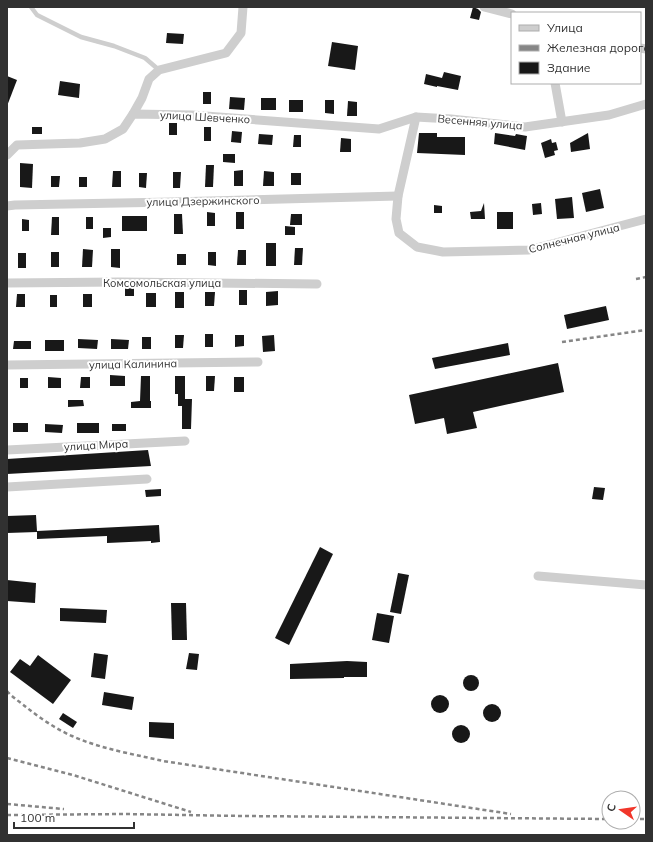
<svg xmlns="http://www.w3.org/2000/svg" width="653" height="842" viewBox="0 0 653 842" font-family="Mulish,sans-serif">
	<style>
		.building { fill: #181818 }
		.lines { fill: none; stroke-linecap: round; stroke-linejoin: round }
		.lane { stroke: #cecece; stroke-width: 4.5 }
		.street { stroke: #cecece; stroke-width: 9 }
		.rail { stroke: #868686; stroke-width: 2.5; stroke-dasharray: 4 3; stroke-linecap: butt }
		.labels { text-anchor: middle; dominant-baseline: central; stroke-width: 4; stroke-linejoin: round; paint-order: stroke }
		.street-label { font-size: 11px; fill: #313131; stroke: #fff }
	</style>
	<rect width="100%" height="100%" fill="#fff"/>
	<g class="building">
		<path d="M 473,7 L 478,9 L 481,12 L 479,20 L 470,18 Z"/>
		<path d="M 167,33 L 184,34 L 183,44 L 166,43 Z"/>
		<path d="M 332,42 L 358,46 L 355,70 L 328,66 Z"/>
		<path d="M 444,72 L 461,76 L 458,90 L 437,86 L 437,87 L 424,84 L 426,74 L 442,78 Z"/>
		<path d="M 7,76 L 17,80 L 7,106 Z"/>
		<path d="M 60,81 L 80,84 L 79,98 L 58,95 Z"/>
		<rect x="203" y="92" width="8" height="12"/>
		<path d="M 230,97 L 245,98 L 244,110 L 229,109 Z"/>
		<rect x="261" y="98" width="15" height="12"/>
		<rect x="289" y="100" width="14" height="12"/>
		<path d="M 325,100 L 334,100 L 334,114 L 325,113 Z"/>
		<path d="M 348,101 L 357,102 L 357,116 L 347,116 Z"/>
		<rect x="169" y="123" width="8" height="12"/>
		<rect x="32" y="127" width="10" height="7"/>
		<rect x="204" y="127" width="7" height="14"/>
		<path d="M 232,131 L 242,132 L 241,143 L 231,142 Z"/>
		<path d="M 419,133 L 437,133 L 437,137 L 465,137 L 465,155 L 417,153 Z"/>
		<path d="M 495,133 L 515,136 L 516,134 L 527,136 L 525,150 L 494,144 Z"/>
		<path d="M 588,133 L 590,149 L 571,152 L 570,143 Z"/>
		<path d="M 259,134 L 273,135 L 272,145 L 258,144 Z"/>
		<path d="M 294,135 L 301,135 L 301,147 L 293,147 Z"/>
		<path d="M 341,138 L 351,139 L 351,152 L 340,152 Z"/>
		<path d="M 551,139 L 552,143 L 556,142 L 558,150 L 554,151 L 555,155 L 545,158 L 541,143 Z"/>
		<path d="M 223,154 L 235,154 L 235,163 L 223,162 Z"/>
		<path d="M 20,163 L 33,164 L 32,188 L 20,187 Z"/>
		<path d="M 206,165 L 214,165 L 213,187 L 205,187 Z"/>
		<path d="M 243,170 L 243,186 L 234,186 L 234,171 Z"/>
		<path d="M 113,171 L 121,171 L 121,187 L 112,187 Z"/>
		<path d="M 264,171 L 274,172 L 274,186 L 263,186 Z"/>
		<path d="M 173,172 L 181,172 L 180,188 L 173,188 Z"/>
		<path d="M 139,173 L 147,173 L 146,188 L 139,187 Z"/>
		<rect x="291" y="173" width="10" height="12"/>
		<path d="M 51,176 L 60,176 L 59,187 L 51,187 Z"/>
		<rect x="79" y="177" width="8" height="10"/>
		<path d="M 600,189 L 604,208 L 586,212 L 582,193 Z"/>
		<path d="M 572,197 L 574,218 L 557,219 L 555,199 Z"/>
		<path d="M 484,203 L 485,219 L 471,219 L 470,212 L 481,211 Z"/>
		<path d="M 541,203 L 542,214 L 533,215 L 532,204 Z"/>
		<path d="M 434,205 L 442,206 L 442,213 L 434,213 Z"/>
		<path d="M 207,212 L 215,213 L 215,226 L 207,226 Z"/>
		<rect x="236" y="212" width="8" height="17"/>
		<rect x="497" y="212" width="16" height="17"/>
		<path d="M 174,214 L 182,214 L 183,234 L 174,234 Z"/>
		<path d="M 291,214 L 302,214 L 302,225 L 290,225 Z"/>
		<rect x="122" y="216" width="25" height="15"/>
		<path d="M 52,217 L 59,217 L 59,235 L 51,235 Z"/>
		<rect x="86" y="217" width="7" height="12"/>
		<path d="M 22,219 L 29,220 L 29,231 L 22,231 Z"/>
		<path d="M 285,226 L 295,227 L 295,235 L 285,235 Z"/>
		<path d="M 103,228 L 111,228 L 111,237 L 103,238 Z"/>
		<rect x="266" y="243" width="10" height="23"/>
		<path d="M 295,248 L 303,248 L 302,265 L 294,265 Z"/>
		<path d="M 83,249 L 93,250 L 92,267 L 82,267 Z"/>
		<path d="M 111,249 L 120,249 L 120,268 L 111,267 Z"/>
		<path d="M 238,250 L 246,250 L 246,265 L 237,265 Z"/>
		<rect x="51" y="252" width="8" height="15"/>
		<path d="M 208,252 L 216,252 L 216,266 L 208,265 Z"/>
		<rect x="18" y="253" width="8" height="15"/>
		<rect x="177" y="254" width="9" height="11"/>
		<rect x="125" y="288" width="9" height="8"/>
		<rect x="239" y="290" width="8" height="15"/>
		<path d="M 278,291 L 278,305 L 266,306 L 266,292 Z"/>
		<rect x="175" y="292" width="9" height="16"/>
		<path d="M 205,292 L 215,292 L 214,306 L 205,306 Z"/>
		<rect x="146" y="293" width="10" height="14"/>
		<path d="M 17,294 L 25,294 L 25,307 L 16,307 Z"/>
		<rect x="83" y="294" width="9" height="13"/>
		<rect x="50" y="295" width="7" height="12"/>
		<path d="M 606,306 L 609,320 L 567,329 L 564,315 Z"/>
		<rect x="205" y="334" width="8" height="13"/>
		<path d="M 175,335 L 184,335 L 183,348 L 175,348 Z"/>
		<path d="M 235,335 L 244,335 L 244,346 L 235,347 Z"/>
		<path d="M 274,335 L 275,351 L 263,352 L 262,336 Z"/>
		<rect x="142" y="337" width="9" height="12"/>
		<path d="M 78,339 L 98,340 L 97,349 L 78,348 Z"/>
		<path d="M 111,339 L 129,340 L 128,349 L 111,349 Z"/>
		<rect x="45" y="340" width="19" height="11"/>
		<path d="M 14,341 L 31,341 L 31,349 L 13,349 Z"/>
		<path d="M 508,343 L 510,355 L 435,369 L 432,358 Z"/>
		<path d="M 558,363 L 564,392 L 473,412 L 477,428 L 447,434 L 444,418 L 415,424 L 409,395 Z"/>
		<path d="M 110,375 L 125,376 L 125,386 L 110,386 Z"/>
		<path d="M 141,376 L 150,376 L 150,401 L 151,401 L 151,408 L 131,408 L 131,402 L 140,401 Z"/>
		<path d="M 175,376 L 185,376 L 185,399 L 192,399 L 191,429 L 182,429 L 182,406 L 178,406 L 178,394 L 175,394 Z"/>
		<path d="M 206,376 L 215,376 L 214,391 L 206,391 Z"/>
		<path d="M 48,377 L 61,378 L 61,388 L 48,388 Z"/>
		<path d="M 81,377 L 90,377 L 90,388 L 80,388 Z"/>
		<rect x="234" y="377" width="10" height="15"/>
		<rect x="20" y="378" width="8" height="10"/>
		<path d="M 68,400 L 83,400 L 84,406 L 68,407 Z"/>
		<rect x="13" y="423" width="15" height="9"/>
		<rect x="77" y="423" width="22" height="10"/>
		<path d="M 45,424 L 63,425 L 62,433 L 45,432 Z"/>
		<rect x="112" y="424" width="14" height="7"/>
		<path d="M 148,450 L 151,466 L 7,474 L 7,459 Z"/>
		<path d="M 594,487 L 605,488 L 603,500 L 592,499 Z"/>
		<path d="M 161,489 L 161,496 L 146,497 L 145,490 Z"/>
		<path d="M 36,515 L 37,531 L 159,525 L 160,542 L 151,543 L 151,541 L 107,543 L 107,536 L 37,539 L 37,532 L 7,533 L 7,516 Z"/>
		<path d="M 320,547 L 333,554 L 289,645 L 275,638 Z"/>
		<path d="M 398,573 L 409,575 L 401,614 L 390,612 Z"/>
		<path d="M 7,580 L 36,583 L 35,603 L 7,601 Z"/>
		<path d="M 171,603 L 186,603 L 187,640 L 172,640 Z"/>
		<path d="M 60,608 L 107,610 L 106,623 L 60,621 Z"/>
		<path d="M 377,613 L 394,616 L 389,643 L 372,640 Z"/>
		<path d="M 94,653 L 108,655 L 105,679 L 91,677 Z"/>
		<path d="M 189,653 L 199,654 L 197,670 L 186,669 Z"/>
		<path d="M 38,655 L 71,680 L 53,704 L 10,672 L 20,659 L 30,666 Z"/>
		<path d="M 347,661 L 367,662 L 367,677 L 344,677 L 344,678 L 290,679 L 290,664 Z"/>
		<circle cx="471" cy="683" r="8"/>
		<path d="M 104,692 L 134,697 L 132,710 L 102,705 Z"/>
		<circle cx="440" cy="704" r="9"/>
		<circle cx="492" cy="713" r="9"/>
		<path d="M 63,713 L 77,722 L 73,728 L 59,719 Z"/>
		<path d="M 149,722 L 174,723 L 174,739 L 149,737 Z"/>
		<circle cx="461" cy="734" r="9"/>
	</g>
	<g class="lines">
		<path class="lane" d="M 31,7 L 37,15 L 81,37 L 114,46 L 145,58 L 159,70"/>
		<g class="street">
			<path d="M 484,7 L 512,14"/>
			<path d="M 640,48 L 646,49"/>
			<path d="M 555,83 L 562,122"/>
			<path d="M 646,104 L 609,115 L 525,127 L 451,119 L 416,117 L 398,196 L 396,219 L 399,233 L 417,247 L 443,252 L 529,250 L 646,219"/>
			<path d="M 133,114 L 142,98 L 149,79 L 159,70 L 226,53 L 241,33 L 243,7"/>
			<path d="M 7,155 L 17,145 L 80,143 L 105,139 L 123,129 L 133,114 L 192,115 L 379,129 L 416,117"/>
			<path d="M 7,206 L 15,205 L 172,202 L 398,196"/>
			<path d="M 7,283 L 120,282 L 317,284"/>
			<path d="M 7,365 L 258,362"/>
			<path d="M 7,450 L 185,441"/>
			<path d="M 7,487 L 147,479"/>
			<path d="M 538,576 L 646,585"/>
		</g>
		<g class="rail">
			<path d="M 636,279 L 646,277"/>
			<path d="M 562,342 L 646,330"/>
			<path d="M 7,691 C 12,697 20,702 26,707 C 40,718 56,729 72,736 C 101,749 133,754 163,761 L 511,814"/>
			<path d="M 7,758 L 73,775 L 191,812"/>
			<path d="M 7,804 L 64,809"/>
			<path d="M 7,815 L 124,814 L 243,816 L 609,819"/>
			<path d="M 633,819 L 646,819"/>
		</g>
	</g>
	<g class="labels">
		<g class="street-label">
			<text transform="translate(205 117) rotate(3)">улица Шевченко</text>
			<text transform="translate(480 122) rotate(5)">Весенняя улица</text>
			<text transform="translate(203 201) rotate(-1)">улица Дзержинского</text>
			<text transform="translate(574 238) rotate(-14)">Солнечная улица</text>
			<text x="162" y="283">Комсомольская улица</text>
			<text transform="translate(133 364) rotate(-1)">улица Калинина</text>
			<text transform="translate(96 445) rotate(-3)">улица Мира</text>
		</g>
	</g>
	<rect width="653" height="842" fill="none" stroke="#313131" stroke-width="16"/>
	<rect x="511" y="12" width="130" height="72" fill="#ffffff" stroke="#adadad"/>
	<rect x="519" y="25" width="20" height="6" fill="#cecece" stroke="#adadad"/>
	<text x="547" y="32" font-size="12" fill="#313131">Улица</text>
	<rect x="519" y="45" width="20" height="6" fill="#868686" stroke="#adadad"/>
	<text x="547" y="52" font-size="12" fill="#313131">Железная дорога</text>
	<rect x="519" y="62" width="20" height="12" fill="#181818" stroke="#adadad"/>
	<text x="547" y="72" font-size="12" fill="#313131">Здание</text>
	<g transform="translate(621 810) rotate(283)"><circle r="19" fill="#ffffff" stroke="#adadad"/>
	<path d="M0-3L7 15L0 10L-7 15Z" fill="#f1362a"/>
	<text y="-6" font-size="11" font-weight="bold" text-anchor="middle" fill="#313131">С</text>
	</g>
	<path d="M14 822v6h120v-6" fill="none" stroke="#313131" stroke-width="2"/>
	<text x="20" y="822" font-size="12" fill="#313131" stroke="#ffffff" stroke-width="3" paint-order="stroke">100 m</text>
</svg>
